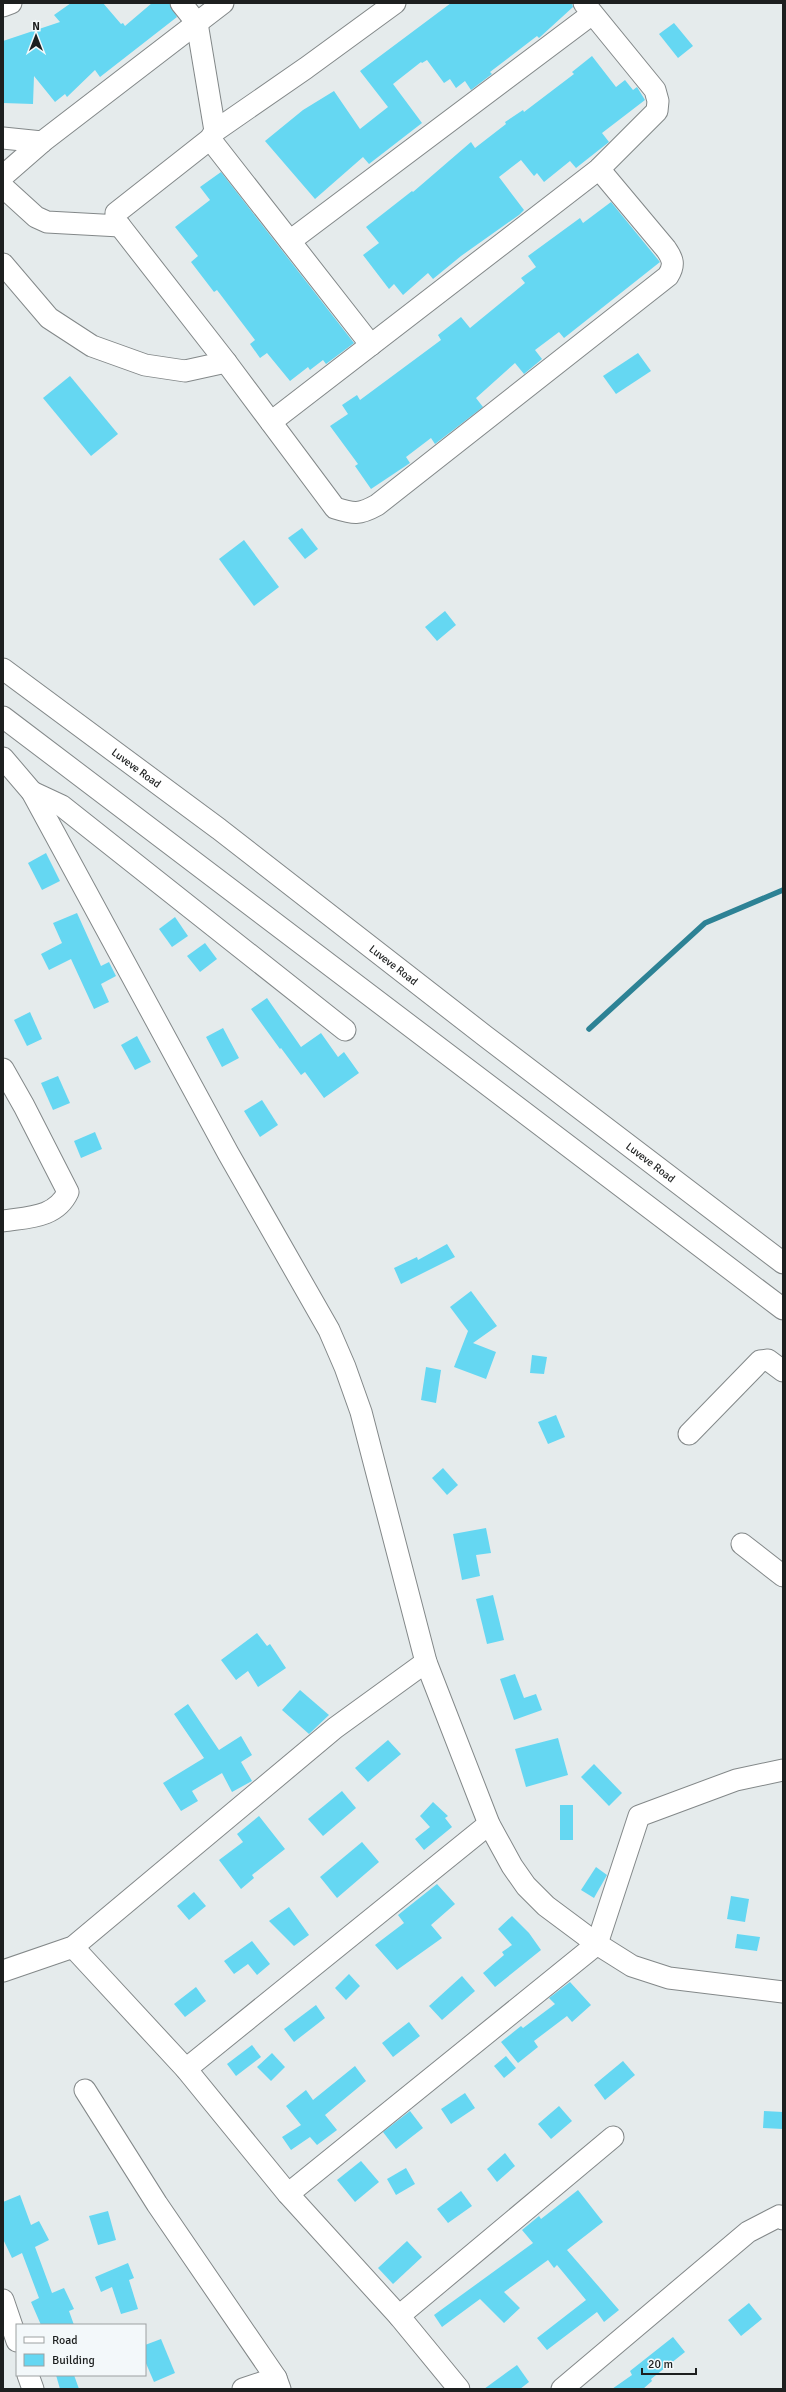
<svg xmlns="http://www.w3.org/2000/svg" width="786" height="2392" viewBox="0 0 786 2392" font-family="Signika,sans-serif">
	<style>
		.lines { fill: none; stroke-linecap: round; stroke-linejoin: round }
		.stream { stroke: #2d8295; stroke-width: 5.5 }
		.building { fill: #65d7f2 }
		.minor-casing { stroke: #838889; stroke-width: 23 }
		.minor { stroke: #fff; stroke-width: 21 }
		.labels { text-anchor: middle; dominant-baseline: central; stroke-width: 3; stroke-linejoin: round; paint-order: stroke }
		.street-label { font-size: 11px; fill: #1d1f1f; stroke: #f3f8fa }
	</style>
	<rect width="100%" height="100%" fill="#e5ebec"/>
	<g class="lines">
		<path class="stream" d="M 589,1029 L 705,923 L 783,890"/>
	</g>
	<g class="building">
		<path d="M 71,3 L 103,3 L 121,24 L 123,23 L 125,26 L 152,3 L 169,3 L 177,17 L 100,77 L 95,70 L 67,97 L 65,94 L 55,102 L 34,76 L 33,104 L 3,103 L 3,41 L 60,22 L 54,15 Z"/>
		<path d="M 451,3 L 572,3 L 573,7 L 539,38 L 537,36 L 490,72 L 492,74 L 471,90 L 465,81 L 456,88 L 450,79 L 444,83 L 427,60 L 422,63 L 421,62 L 393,84 L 422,123 L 369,164 L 363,157 L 315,199 L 265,141 L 303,110 L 334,91 L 360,129 L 388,107 L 360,71 Z"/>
		<path d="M 674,23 L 693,46 L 678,58 L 659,34 Z"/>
		<path d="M 592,56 L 616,87 L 625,80 L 633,90 L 637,87 L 645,100 L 602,133 L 609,142 L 576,168 L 570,161 L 544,182 L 537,173 L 534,176 L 521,160 L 499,177 L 524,210 L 519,215 L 461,256 L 433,279 L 428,273 L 403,295 L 394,284 L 389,289 L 363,255 L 379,243 L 366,227 L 412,191 L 413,192 L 471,142 L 475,148 L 506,124 L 505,122 L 523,110 L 524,112 L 574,74 L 572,72 Z"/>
		<path d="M 221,172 L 354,343 L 326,364 L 323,360 L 310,370 L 308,367 L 290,381 L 267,353 L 260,358 L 250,344 L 255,340 L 217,290 L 214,292 L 191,262 L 198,256 L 175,227 L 210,200 L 200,187 Z"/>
		<path d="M 611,202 L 660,262 L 564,338 L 559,332 L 535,350 L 542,359 L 524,374 L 515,363 L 476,398 L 483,407 L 435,444 L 431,438 L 406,457 L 410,463 L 371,489 L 355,466 L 358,464 L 330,426 L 348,414 L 342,405 L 357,395 L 360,400 L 441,340 L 438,335 L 461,317 L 470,328 L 525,283 L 521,278 L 536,267 L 528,256 L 580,218 L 583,223 Z"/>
		<path d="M 638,353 L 651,371 L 616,394 L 603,376 Z"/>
		<path d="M 70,376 L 118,434 L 91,456 L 43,398 Z"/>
		<path d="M 302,528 L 318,549 L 305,559 L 288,538 Z"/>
		<path d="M 244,540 L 279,587 L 254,606 L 219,559 Z"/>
		<path d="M 445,611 L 456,625 L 437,641 L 425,627 Z"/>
		<path d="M 46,853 L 60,881 L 42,890 L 28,863 Z"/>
		<path d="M 77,913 L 101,966 L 109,962 L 116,976 L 101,984 L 109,1002 L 94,1009 L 71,959 L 49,970 L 41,954 L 62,943 L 53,923 Z"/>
		<path d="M 175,917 L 188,936 L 172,947 L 159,929 Z"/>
		<path d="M 205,943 L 217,959 L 200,972 L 187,956 Z"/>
		<path d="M 267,998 L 301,1047 L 321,1033 L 338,1057 L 344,1052 L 359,1073 L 324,1098 L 305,1072 L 301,1075 L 281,1048 L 280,1049 L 251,1009 Z"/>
		<path d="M 30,1012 L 42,1039 L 27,1046 L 14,1020 Z"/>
		<path d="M 223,1028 L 239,1058 L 222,1067 L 206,1037 Z"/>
		<path d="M 137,1036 L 151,1062 L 135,1070 L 121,1045 Z"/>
		<path d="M 58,1076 L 70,1103 L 53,1110 L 41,1083 Z"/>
		<path d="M 262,1100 L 278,1125 L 260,1137 L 244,1111 Z"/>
		<path d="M 95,1132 L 102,1149 L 81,1158 L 74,1141 Z"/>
		<path d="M 447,1244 L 455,1257 L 401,1284 L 394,1268 L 417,1257 L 418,1260 Z"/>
		<path d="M 471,1291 L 497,1326 L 473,1343 L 496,1352 L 486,1379 L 454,1367 L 468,1331 L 450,1307 Z"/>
		<path d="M 532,1355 L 547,1357 L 544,1374 L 530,1373 Z"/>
		<path d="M 426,1367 L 441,1370 L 436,1403 L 421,1400 Z"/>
		<path d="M 556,1415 L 565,1437 L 548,1444 L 538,1422 Z"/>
		<path d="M 443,1468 L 458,1485 L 447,1495 L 432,1478 Z"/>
		<path d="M 486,1528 L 491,1553 L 476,1555 L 480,1576 L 462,1580 L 453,1534 Z"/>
		<path d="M 493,1595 L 504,1640 L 487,1644 L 476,1599 Z"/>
		<path d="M 257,1633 L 267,1646 L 270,1644 L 286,1668 L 258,1687 L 248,1671 L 236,1680 L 221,1660 Z"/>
		<path d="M 515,1674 L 524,1698 L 536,1694 L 542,1710 L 514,1720 L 500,1679 Z"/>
		<path d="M 300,1690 L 329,1715 L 309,1734 L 282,1710 Z"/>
		<path d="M 188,1704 L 219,1750 L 241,1736 L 252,1755 L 241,1762 L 252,1781 L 232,1792 L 222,1773 L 192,1791 L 198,1801 L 181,1811 L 163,1783 L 204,1758 L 174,1714 Z"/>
		<path d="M 558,1738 L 568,1775 L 526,1787 L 515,1749 Z"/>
		<path d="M 388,1740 L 401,1754 L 368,1782 L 355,1768 Z"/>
		<path d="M 594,1764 L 622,1793 L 609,1806 L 581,1777 Z"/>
		<path d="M 342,1791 L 356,1808 L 323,1836 L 308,1819 Z"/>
		<path d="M 433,1802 L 448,1816 L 445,1818 L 452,1827 L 424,1850 L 415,1839 L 430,1827 L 420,1816 Z"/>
		<rect x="560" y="1805" width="13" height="35"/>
		<path d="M 259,1816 L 285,1849 L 252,1875 L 254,1878 L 241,1889 L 219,1860 L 243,1842 L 237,1834 Z"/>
		<path d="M 362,1842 L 379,1862 L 337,1898 L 320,1877 Z"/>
		<path d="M 596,1867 L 607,1875 L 594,1898 L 581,1890 Z"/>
		<path d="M 437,1884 L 455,1904 L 431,1925 L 442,1938 L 397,1970 L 375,1945 L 404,1923 L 398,1915 Z"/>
		<path d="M 194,1892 L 206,1906 L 189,1920 L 177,1906 Z"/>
		<path d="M 731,1896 L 749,1899 L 745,1922 L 727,1919 Z"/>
		<path d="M 289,1907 L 309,1935 L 294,1946 L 269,1921 Z"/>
		<path d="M 512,1916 L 529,1933 L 541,1950 L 495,1987 L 483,1973 L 504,1955 L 502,1952 L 512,1945 L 498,1929 Z"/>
		<path d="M 737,1934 L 760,1937 L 757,1951 L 735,1948 Z"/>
		<path d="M 252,1941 L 270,1964 L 257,1975 L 248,1964 L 234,1974 L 224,1961 Z"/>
		<path d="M 349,1974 L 360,1986 L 346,2000 L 335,1988 Z"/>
		<path d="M 462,1976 L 475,1991 L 442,2020 L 429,2006 Z"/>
		<path d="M 570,1982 L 591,2005 L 572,2022 L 567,2016 L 534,2041 L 538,2047 L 518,2063 L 501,2042 L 521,2026 L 523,2028 L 555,2004 L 549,1998 Z"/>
		<path d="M 196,1987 L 206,2001 L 185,2017 L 174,2004 Z"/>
		<path d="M 316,2005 L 325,2018 L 294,2042 L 284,2029 Z"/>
		<path d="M 409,2022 L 420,2036 L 393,2057 L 382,2043 Z"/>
		<path d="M 252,2045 L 261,2057 L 236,2076 L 227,2064 Z"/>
		<path d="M 272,2053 L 285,2067 L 271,2081 L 257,2067 Z"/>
		<path d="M 506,2056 L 516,2068 L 504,2078 L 494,2066 Z"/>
		<path d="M 623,2061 L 635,2075 L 605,2100 L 594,2085 Z"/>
		<path d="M 355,2066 L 366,2081 L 325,2115 L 337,2130 L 317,2145 L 310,2137 L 291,2150 L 282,2137 L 301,2125 L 286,2106 L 306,2090 L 313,2100 Z"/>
		<path d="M 465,2093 L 475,2108 L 451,2124 L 441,2109 Z"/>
		<path d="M 559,2106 L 572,2121 L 551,2139 L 538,2124 Z"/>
		<path d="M 410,2111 L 423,2128 L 396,2149 L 383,2132 Z"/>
		<path d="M 764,2111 L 783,2112 L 783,2129 L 763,2128 Z"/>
		<path d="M 505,2153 L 515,2166 L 497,2182 L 487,2169 Z"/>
		<path d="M 361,2161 L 379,2182 L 355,2202 L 337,2180 Z"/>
		<path d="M 406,2168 L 415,2184 L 396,2195 L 387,2179 Z"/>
		<path d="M 578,2190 L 603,2222 L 567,2250 L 619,2310 L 604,2322 L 597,2312 L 547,2350 L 537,2338 L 586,2300 L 557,2265 L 554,2268 L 548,2260 L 504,2292 L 520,2308 L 504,2323 L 480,2299 L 442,2327 L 434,2315 L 533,2243 L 522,2230 L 539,2216 L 541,2219 Z"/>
		<path d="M 461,2191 L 472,2206 L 448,2223 L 437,2209 Z"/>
		<path d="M 20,2195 L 31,2225 L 39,2221 L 49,2240 L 35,2247 L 52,2293 L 64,2288 L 74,2309 L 69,2311 L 74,2325 L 41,2325 L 31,2302 L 39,2298 L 22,2253 L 12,2258 L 3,2239 L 3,2202 Z"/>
		<path d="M 108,2211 L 116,2240 L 98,2245 L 89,2216 Z"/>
		<path d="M 407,2241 L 422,2257 L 393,2284 L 378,2268 Z"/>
		<path d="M 128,2263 L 134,2278 L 129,2280 L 138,2309 L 121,2314 L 112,2287 L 101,2292 L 95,2277 Z"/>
		<path d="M 749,2303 L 762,2319 L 741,2336 L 728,2320 Z"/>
		<path d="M 673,2337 L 685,2352 L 651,2379 L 652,2381 L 643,2389 L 612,2389 L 632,2375 L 630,2371 Z"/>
		<path d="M 161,2339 L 175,2373 L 154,2382 L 145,2361 L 145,2345 Z"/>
		<path d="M 517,2365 L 529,2382 L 520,2389 L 484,2389 Z"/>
		<path d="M 56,2375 L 74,2375 L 79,2389 L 60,2389 Z"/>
	</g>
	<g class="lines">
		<g class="minor-casing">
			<g id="minor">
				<path d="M 181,3 L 197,23 L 215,131"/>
				<path d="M 3,6 L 11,3"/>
				<path d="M 3,138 L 42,142"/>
				<path d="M 210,139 L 371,345"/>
				<path d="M 3,176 L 42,142 L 223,3"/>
				<path d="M 3,187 L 36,217 L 47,222 L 120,226 L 116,221 L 116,213 L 210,139 L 215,131 L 306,68 L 395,3"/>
				<path d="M 120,226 L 226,362 L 335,508 C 354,514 359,515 377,505 L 668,276 C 675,265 673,259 666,249 L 599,169"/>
				<path d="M 290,241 L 592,14"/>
				<path d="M 3,264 L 49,318 L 92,346 L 145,365 L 185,371 L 226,362"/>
				<path d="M 271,422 L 599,169 L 657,111 L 658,101 L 655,90 L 584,3"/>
				<path id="s1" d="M 3,669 L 219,829 L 485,1036 L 783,1263"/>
				<path d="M 3,717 L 783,1309"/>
				<path d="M 3,758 L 32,792 L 228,1153 L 329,1330 L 345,1367 L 361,1412 L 426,1662 L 489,1824 L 512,1866 L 526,1886 L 546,1906 L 597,1944 L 632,1966 L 669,1978 L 783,1992"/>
				<path d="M 32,792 L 62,806 L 345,1030"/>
				<path d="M 3,1069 L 24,1106 L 68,1192 C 56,1218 28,1217 3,1221"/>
				<path d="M 689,1434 L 760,1361 L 768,1360 L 783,1371"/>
				<path d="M 742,1544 L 783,1576"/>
				<path d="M 73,1947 L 186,2069 L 288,2194 L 399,2316 L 459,2389"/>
				<path d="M 3,1971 L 73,1947 L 335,1728 L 426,1662"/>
				<path d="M 186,2069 L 489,1824"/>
				<path d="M 85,2090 L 157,2204 L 276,2378 L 280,2389"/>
				<path d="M 288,2194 L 597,1944 L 639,1816 L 736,1780 L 783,1770"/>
				<path d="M 3,2300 L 17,2341"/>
				<path d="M 399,2316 L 613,2137"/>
				<path d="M 28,2375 L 33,2389"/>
				<path d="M 243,2389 L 276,2378"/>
				<path d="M 562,2389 L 748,2232 L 779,2216 L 783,2219"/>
			</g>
		</g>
		<use href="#minor" class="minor"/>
	</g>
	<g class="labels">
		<g class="street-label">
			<text stroke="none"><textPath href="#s1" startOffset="166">Luveve Road</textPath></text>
			<text stroke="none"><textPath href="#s1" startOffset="490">Luveve Road</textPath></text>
			<text stroke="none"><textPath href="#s1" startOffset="814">Luveve Road</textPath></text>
		</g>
	</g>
	<rect width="786" height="2392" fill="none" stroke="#1d1f1f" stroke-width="8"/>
	<rect x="16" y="2324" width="130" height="52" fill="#f3f8fa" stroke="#9da1a2"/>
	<rect x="24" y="2337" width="20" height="6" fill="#ffffff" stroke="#9da1a2"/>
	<text x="52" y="2344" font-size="12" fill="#1d1f1f">Road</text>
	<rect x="24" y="2354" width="20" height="12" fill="#65d7f2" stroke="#9da1a2"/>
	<text x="52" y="2364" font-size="12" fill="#1d1f1f">Building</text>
	<g transform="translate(36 36)" stroke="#f3f8fa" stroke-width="3" paint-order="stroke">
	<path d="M0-3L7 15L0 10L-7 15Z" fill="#1d1f1f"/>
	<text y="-6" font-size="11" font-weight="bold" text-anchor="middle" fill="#1d1f1f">N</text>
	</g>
	<path d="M642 2368v6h54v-6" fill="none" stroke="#1d1f1f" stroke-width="2"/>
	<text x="648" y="2368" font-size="12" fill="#1d1f1f" stroke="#f3f8fa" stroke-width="3" paint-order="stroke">20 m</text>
</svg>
